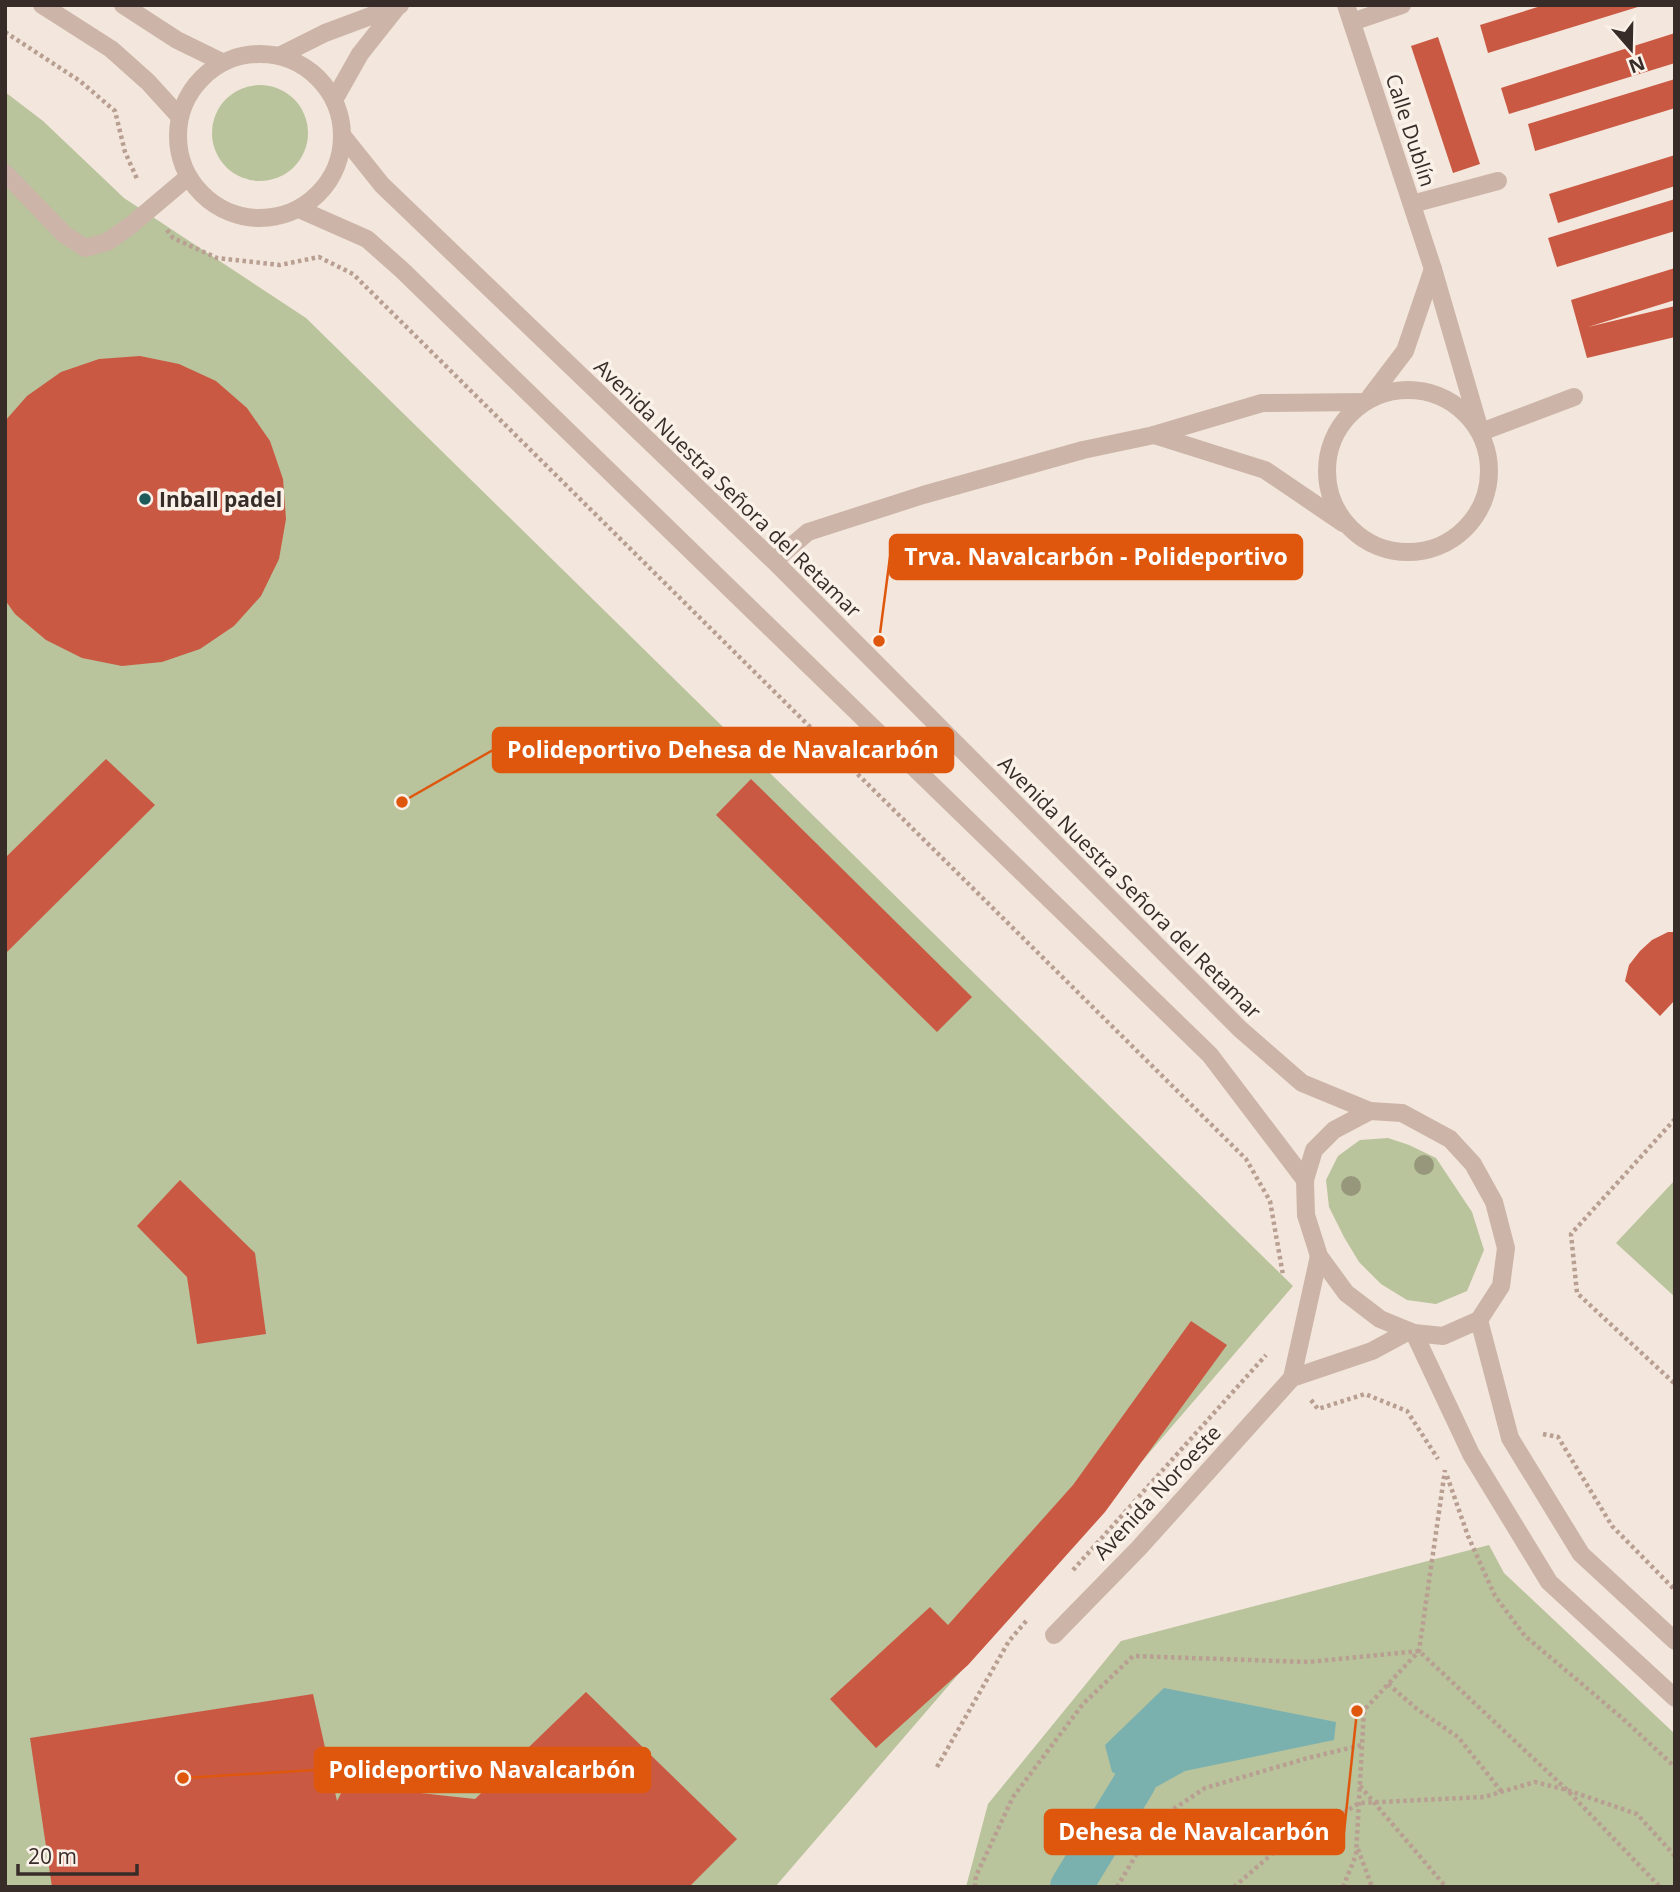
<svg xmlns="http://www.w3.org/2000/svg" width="1680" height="1892" viewBox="0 0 1680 1892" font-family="'Open Sans',sans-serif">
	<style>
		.green { fill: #b9c39c }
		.water { fill: #7ab1af }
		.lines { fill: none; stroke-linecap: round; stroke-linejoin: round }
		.canal { stroke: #7ab1af; stroke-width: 42 }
		.building { fill: #ca5943 }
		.path { stroke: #b89f92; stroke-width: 4.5; stroke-dasharray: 3.5 3.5; stroke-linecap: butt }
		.minor { stroke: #ccb5a8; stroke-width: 18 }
		.tree { fill: #97977b }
		.poi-dot { fill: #1c5b5a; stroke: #faf1e9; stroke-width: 2.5 }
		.labels { text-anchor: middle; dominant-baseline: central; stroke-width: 7; stroke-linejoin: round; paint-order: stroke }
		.street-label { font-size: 21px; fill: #382c28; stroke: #faf1e9 }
		.poi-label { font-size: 21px; font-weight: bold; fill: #382c28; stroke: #faf1e9; text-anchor: start }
		.leader { fill: none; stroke: #df570d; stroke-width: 2.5 }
		.callout-dot { fill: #df570d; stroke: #faf1e9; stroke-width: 2.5 }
		.callout { fill: #df570d; stroke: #df570d; stroke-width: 2.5 }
		.callout-label { font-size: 23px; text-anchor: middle; font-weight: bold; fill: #fff }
	</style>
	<rect width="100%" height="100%" fill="#f3e6dc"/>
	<g class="green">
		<circle cx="260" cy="133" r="48"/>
		<path d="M 5,92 L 43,121 L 124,198 L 306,318 L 1293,1286 L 775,1887 L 5,1887 Z"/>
		<path d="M 1388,1138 L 1409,1145 L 1436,1158 L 1472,1212 L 1484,1250 L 1467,1291 L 1436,1304 L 1407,1300 L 1381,1284 L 1359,1262 L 1344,1237 L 1329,1207 L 1326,1180 L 1338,1156 L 1360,1140 Z"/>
		<path d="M 1675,1180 L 1675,1297 L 1616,1243 Z"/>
		<path d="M 1489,1545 L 1504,1573 L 1675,1734 L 1675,1887 L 966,1887 L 988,1804 L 1121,1641 Z"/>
	</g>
	<path class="water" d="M 1164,1688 L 1336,1722 L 1334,1740 L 1185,1771 L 1149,1791 L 1112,1772 L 1105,1745 Z"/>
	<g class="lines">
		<path class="canal" d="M 1071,1887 L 1135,1782"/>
	</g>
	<g class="building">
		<path d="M 1544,5 L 1641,5 L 1641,6 L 1488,53 L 1480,25 Z"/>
		<path d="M 1675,33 L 1675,63 L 1509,114 L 1501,88 Z"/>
		<path d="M 1438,37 L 1480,164 L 1453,173 L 1411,46 Z"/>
		<path d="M 1675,79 L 1675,108 L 1535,151 L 1528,124 Z"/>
		<path d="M 1675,155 L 1675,186 L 1558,223 L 1549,194 Z"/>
		<path d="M 1675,199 L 1675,231 L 1557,267 L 1548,238 Z"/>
		<path d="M 1675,268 L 1675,300 L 1588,327 L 1675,306 L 1675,337 L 1587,358 L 1571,300 Z"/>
		<path d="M 140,356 L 179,364 L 216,381 L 247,408 L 270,441 L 283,479 L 286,519 L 279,559 L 261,596 L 234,626 L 200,649 L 162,662 L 122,666 L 82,658 L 46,640 L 15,614 L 5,600 L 5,421 L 27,396 L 61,372 L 99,359 Z"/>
		<path d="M 106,759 L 155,805 L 5,954 L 5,858 Z"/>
		<path d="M 751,779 L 972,997 L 937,1032 L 716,815 Z"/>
		<path d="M 1668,932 L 1675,932 L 1675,1000 L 1660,1016 L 1625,981 L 1629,965 L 1640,951 L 1652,940 Z"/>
		<path d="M 180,1180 L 255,1253 L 266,1334 L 197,1344 L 187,1277 L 137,1226 Z"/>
		<path d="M 1191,1321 L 1227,1345 L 1105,1512 L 968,1665 L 876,1748 L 830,1699 L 930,1607 L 948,1625 L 1073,1485 Z"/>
		<path d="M 586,1692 L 737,1839 L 689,1887 L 52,1887 L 30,1738 L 313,1694 L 337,1801 L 362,1753 L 412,1764 L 411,1792 L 475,1799 Z"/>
	</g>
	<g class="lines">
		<g class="path">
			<path d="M 5,32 L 80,81 L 115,111 L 125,152 L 138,181"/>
			<path d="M 167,230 L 173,238 L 217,258 L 280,265 L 319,257 L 353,274 L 1246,1159 L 1270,1201 L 1283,1275"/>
			<path d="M 1675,1119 L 1571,1234 L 1577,1293 L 1675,1384"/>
			<path d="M 1311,1400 L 1318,1409 L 1365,1394 L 1407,1411 L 1438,1459"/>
			<path d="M 1543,1434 L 1558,1437 L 1612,1526 L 1675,1590"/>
			<path d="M 1447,1476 L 1468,1536 L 1495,1596 L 1525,1636 L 1621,1717 L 1675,1767"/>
			<path d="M 1073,1570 L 1266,1355"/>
			<path d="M 1388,1684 L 1417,1709 L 1458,1737 L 1502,1792"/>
			<path d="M 937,1767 L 1009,1641 L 1027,1620"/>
			<path d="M 1360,1786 L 1446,1887"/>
			<path d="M 1358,1849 L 1372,1887"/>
			<path d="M 975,1887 L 976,1876 L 1013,1797 L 1083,1704 L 1133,1656 L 1308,1662 L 1419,1651 L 1567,1790 L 1660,1887"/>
			<path d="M 1117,1887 L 1157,1820 L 1205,1788 L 1308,1758 L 1362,1745"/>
			<path d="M 1234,1887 L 1281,1846 L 1317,1830 L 1359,1803 L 1484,1797 L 1535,1782 L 1567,1790 L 1637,1814 L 1675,1856"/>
			<path d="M 1343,1887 L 1356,1855 L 1364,1710 L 1419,1651 L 1445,1470"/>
		</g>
		<g class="minor">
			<path d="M 42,5 L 111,49 L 148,82 L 179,116"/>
			<path d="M 123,5 L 177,40 L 222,62"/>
			<path d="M 1346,5 L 1433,269 L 1479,427"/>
			<path d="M 1352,22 L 1402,5"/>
			<circle cx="260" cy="136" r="82"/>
			<path d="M 279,56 L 325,33 L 400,5"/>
			<path d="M 334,100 L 360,54 L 398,6"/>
			<path d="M 342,135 L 382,185 L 774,561 L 1240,1029 L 1302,1083 L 1370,1111"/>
			<path d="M 5,173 L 64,234 L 85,248 L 107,242 L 130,226 L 188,177"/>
			<path d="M 1412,204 L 1498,181"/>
			<path d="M 299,209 L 367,239 L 402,270 L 1210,1055 L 1305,1180"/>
			<circle cx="1408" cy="471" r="81"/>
			<path d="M 1370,397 L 1405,351 L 1433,269"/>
			<path d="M 1481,432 L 1574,397"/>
			<path d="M 1154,435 L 1265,470 L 1343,523"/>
			<path d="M 774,561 L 808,532 L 923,495 L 1083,450 L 1154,435 L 1262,403 L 1365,402"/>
			<path d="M 1370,1111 L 1402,1113 L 1450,1139 L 1473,1164 L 1494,1202 L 1506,1248 L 1501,1286 L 1479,1320 L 1443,1336 L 1414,1333 L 1380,1319 L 1346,1293 L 1319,1256 L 1306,1215 L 1305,1180 L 1314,1150 L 1334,1130 Z"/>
			<path d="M 1479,1320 L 1510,1438 L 1581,1554 L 1675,1641"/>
			<path d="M 1414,1333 L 1471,1454 L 1549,1582 L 1675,1698"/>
			<path d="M 1292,1378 L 1319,1256"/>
			<path d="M 1054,1635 L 1139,1548 L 1292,1378 L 1372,1351 L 1409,1331"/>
		</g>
	</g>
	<g class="tree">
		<circle cx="1424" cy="1165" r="10"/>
		<circle cx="1351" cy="1186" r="10"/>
	</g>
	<circle class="poi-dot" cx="145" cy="499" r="7"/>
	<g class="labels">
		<g class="street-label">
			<text transform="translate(1411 130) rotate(72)">Calle Dublín</text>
			<text transform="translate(728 488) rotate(44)">Avenida Nuestra Señora del Retamar</text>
			<text transform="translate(1130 887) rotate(45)">Avenida Nuestra Señora del Retamar</text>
			<text transform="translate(1157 1492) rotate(-47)">Avenida Noroeste</text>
		</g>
		<g class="poi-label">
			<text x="159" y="499">Inball padel</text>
		</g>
	</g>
	<path class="leader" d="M879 641L890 557M402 802L493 750M183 1778L315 1770M1357 1711L1344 1832"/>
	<g class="callout-dot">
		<circle cx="879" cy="641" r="7"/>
		<circle cx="402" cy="802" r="7"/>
		<circle cx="183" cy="1778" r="7"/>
		<circle cx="1357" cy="1711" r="7"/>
	</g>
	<g class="callout">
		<rect x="890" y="535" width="412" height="44" rx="7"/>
		<rect x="493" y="728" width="460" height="44" rx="7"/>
		<rect x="315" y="1748" width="335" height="44" rx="7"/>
		<rect x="1045" y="1810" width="299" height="44" rx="7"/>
	</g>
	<g class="callout-label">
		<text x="1096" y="565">Trva. Navalcarbón - Polideportivo</text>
		<text x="723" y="758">Polideportivo Dehesa de Navalcarbón</text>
		<text x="482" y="1778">Polideportivo Navalcarbón</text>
		<text x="1194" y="1840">Dehesa de Navalcarbón</text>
	</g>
	<rect width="1680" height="1892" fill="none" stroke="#382c28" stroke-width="14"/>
	<g transform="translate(1631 49) rotate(160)" stroke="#faf1e9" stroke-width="5" paint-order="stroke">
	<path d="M0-5L12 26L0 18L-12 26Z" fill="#382c28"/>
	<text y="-10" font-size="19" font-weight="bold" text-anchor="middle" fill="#382c28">N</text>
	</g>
	<path d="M18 1864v10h119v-10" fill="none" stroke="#382c28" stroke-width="3.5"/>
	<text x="28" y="1864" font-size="21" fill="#382c28" stroke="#faf1e9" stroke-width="5" paint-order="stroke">20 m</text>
</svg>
